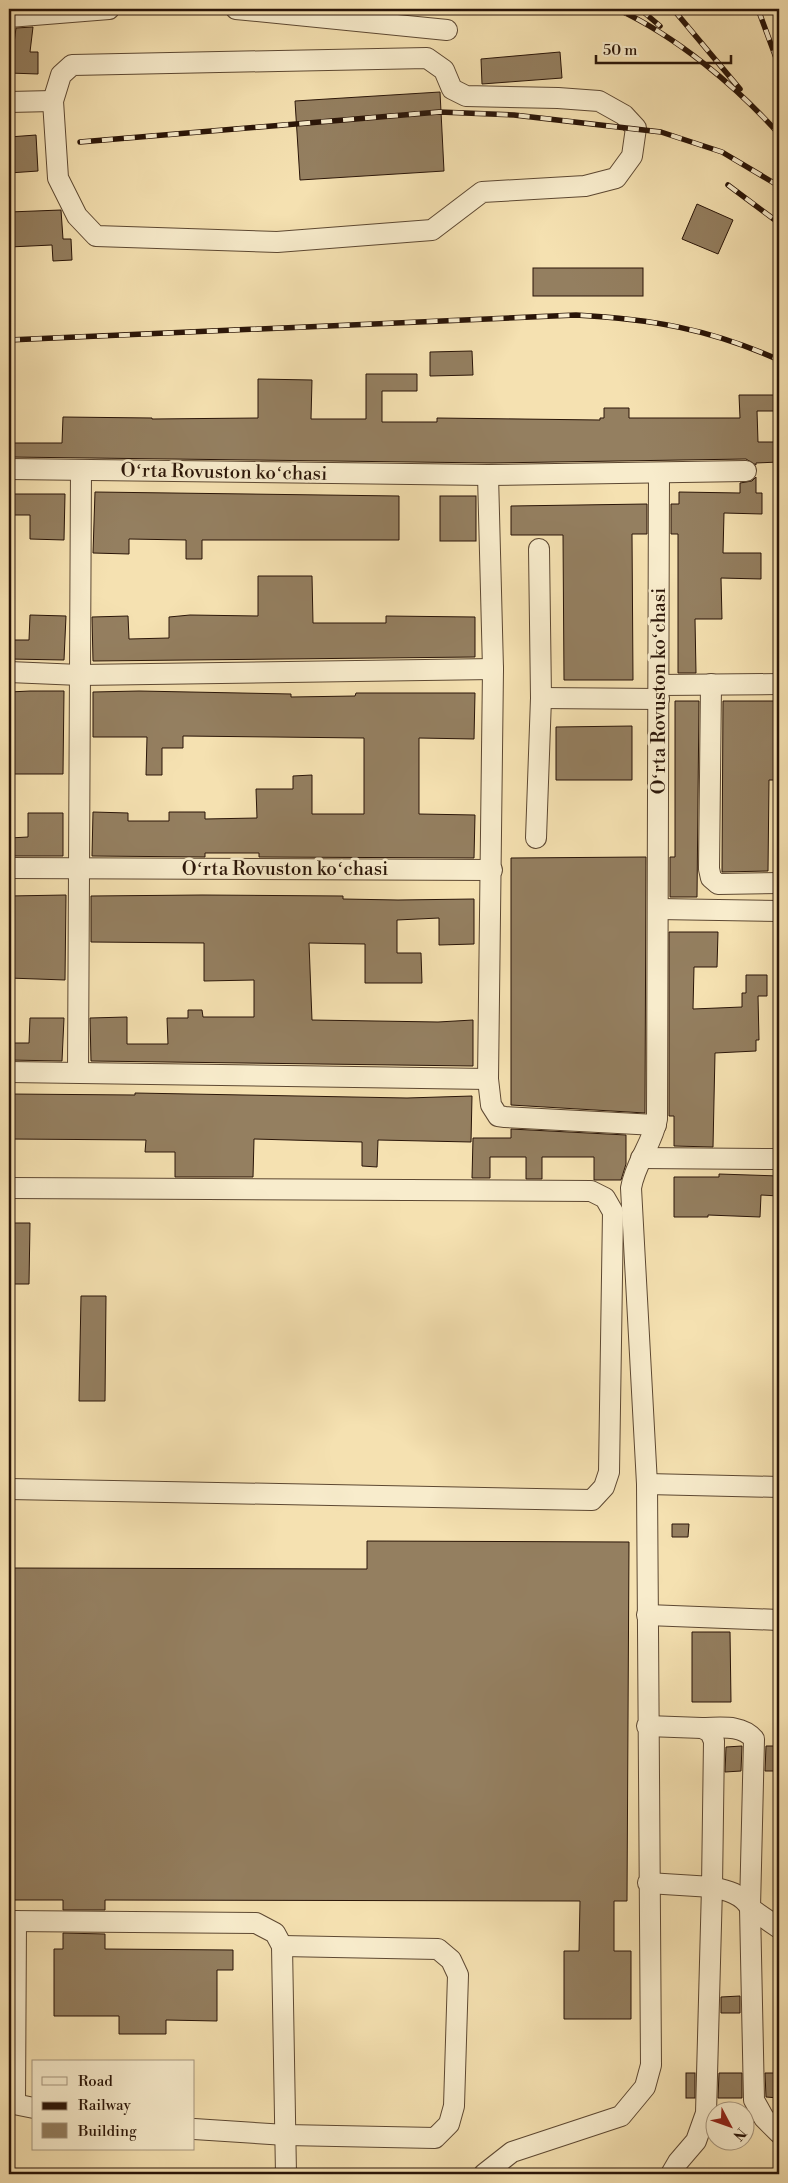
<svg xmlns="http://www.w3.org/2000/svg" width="788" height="2183" viewBox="0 0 788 2183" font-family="'Libre Bodoni',serif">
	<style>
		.building { fill: #947f60; stroke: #2a1508 }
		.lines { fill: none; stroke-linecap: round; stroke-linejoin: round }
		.minor-casing { stroke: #5d4832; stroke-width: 22 }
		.minor { stroke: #f8eccc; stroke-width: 20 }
		.rail-casing { stroke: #2a1508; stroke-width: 5.5 }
		.rail { stroke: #f8eccc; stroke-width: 4; stroke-dasharray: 11; stroke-linecap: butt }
		.labels { text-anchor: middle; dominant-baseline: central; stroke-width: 5; stroke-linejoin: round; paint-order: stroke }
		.street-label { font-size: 19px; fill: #2a1508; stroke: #f8eccc }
	</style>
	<rect width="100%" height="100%" fill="#f5e1b1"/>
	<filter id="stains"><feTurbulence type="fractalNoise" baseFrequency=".004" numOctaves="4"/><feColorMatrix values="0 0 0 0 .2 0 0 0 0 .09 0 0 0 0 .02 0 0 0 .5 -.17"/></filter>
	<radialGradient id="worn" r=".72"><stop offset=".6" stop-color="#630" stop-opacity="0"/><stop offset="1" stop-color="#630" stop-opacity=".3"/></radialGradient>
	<g class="building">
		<path d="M 33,27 L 30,52 L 38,52 L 38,74 L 9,73 L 9,51 L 13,51 L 16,28 Z"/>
		<path d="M 560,52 L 562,78 L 482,84 L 481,59 Z"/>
		<path d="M 440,92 L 444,171 L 300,180 L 295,101 Z"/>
		<path d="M 36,135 L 38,171 L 9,173 L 9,137 Z"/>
		<path d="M 697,204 L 733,220 L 718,254 L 682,239 Z"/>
		<path d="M 61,210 L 63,239 L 71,239 L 72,260 L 53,261 L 52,245 L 9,247 L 9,212 Z"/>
		<rect x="533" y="268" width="110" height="28"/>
		<path d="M 472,351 L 473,375 L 430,376 L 430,352 Z"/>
		<path d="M 366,374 L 417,374 L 417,391 L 382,391 L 382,422 L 437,422 L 437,418 L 600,420 L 600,418 L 604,418 L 604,408 L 629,408 L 629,418 L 740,418 L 739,395 L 779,395 L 779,411 L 757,411 L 758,442 L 779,442 L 779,462 L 756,463 L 756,465 L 746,459 L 492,463 L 9,457 L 9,443 L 62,443 L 63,417 L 152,418 L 152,419 L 258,418 L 258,379 L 312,380 L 311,419 L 366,419 Z"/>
		<path d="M 756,477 L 756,493 L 762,493 L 762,514 L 724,513 L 723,553 L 761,553 L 761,579 L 721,578 L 722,619 L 695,619 L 696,673 L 678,673 L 678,534 L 671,534 L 671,504 L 679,504 L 679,492 L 740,493 L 740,483 L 752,481 Z"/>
		<path d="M 95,492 L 399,496 L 399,540 L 202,540 L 202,559 L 186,559 L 186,540 L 129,539 L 129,554 L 93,553 Z"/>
		<path d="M 9,494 L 65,494 L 64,540 L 30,539 L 30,515 L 9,515 Z"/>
		<rect x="440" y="496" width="36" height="45"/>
		<path d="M 647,504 L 647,534 L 632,534 L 633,680 L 564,680 L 563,535 L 511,535 L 511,506 Z"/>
		<path d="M 258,576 L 312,576 L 313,623 L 386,623 L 386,616 L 475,617 L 475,657 L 93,661 L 92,617 L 128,616 L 129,639 L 169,638 L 169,617 L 190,615 L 258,616 Z"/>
		<path d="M 30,615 L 66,616 L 64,660 L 9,659 L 9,640 L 29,640 Z"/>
		<path d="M 30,691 L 64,691 L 63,774 L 9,774 L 9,692 Z"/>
		<path d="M 139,691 L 291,694 L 291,697 L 355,696 L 356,693 L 475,693 L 474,739 L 419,738 L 419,814 L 475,815 L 474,858 L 259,857 L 259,853 L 205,853 L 205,857 L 92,856 L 93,812 L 128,813 L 128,821 L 169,821 L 169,812 L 205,812 L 205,819 L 257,818 L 256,789 L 293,789 L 293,776 L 312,775 L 312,814 L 364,814 L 364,738 L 183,736 L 183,748 L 162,748 L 162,775 L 146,775 L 147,737 L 93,737 L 93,692 Z"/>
		<path d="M 675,701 L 699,701 L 697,897 L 670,897 L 670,857 L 675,857 Z"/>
		<path d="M 723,701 L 779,701 L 779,780 L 769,780 L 768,871 L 722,872 Z"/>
		<path d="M 632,726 L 632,780 L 556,780 L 556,727 Z"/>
		<path d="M 28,813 L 63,813 L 63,856 L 9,856 L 9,838 L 28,837 Z"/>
		<path d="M 646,857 L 645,1113 L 511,1105 L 511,858 Z"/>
		<path d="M 66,895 L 65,980 L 9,978 L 9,896 Z"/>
		<path d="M 202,895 L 343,896 L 343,899 L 398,900 L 474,899 L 474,944 L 439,945 L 439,918 L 397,920 L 397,953 L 421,953 L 422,983 L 365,983 L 365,944 L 309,943 L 312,1020 L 438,1022 L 473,1020 L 473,1066 L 91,1061 L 90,1018 L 127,1017 L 127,1044 L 168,1044 L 167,1018 L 188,1018 L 188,1010 L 202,1010 L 203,1017 L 254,1017 L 254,980 L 204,981 L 204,943 L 91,942 L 91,896 Z"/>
		<path d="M 669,932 L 718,932 L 717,967 L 694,967 L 693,1009 L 742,1007 L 742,993 L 746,993 L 746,975 L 767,975 L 767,996 L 758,996 L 759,1040 L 756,1040 L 756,1051 L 715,1053 L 713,1147 L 674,1146 L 674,1116 L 669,1116 Z"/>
		<path d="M 30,1018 L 64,1018 L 62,1061 L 9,1060 L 9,1043 L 29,1043 Z"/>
		<path d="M 135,1093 L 407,1098 L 472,1096 L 471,1142 L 378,1140 L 377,1167 L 362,1166 L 362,1142 L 254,1139 L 253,1177 L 175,1177 L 175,1152 L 145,1152 L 146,1140 L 9,1139 L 9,1094 L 135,1095 Z"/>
		<path d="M 511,1129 L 626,1135 L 626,1164 L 621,1180 L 594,1180 L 594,1157 L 542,1157 L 542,1179 L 526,1179 L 526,1157 L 490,1157 L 490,1178 L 472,1178 L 473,1138 L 511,1138 Z"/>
		<path d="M 719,1174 L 779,1176 L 779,1196 L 761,1195 L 760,1217 L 708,1215 L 708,1217 L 674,1217 L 674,1177 L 719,1177 Z"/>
		<path d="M 9,1223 L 30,1223 L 29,1284 L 9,1284 Z"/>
		<path d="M 81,1296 L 106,1296 L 105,1401 L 79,1401 Z"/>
		<path d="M 672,1524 L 689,1524 L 688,1537 L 672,1537 Z"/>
		<path d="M 367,1541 L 629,1542 L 627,1901 L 614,1901 L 614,1951 L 631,1951 L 631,2019 L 564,2019 L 564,1951 L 579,1951 L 580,1901 L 105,1900 L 105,1910 L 63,1910 L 63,1900 L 9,1900 L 9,1568 L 367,1569 Z"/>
		<path d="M 692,1632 L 730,1632 L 731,1702 L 692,1702 Z"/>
		<path d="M 742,1746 L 741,1771 L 725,1772 L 726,1747 Z"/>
		<path d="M 766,1746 L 779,1746 L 779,1771 L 765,1771 Z"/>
		<path d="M 63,1933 L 105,1934 L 105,1949 L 233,1950 L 233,1970 L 217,1970 L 217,2021 L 166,2020 L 166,2034 L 119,2034 L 119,2016 L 54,2016 L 54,1949 L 63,1949 Z"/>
		<path d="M 740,1996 L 740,2013 L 721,2013 L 721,1997 Z"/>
		<rect x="686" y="2073" width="9" height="25"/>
		<path d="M 719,2073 L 742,2073 L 742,2098 L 718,2098 Z"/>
		<path d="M 765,2073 L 779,2073 L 779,2098 L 766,2097 Z"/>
	</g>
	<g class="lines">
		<g class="minor-casing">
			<g id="minor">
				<path d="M 236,9 L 447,30"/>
				<path d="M 9,17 L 109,9"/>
				<path d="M 427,58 L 444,70 L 452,89 L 466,96 L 558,98 L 599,101 L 624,115 L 636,128 L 632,156 L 616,178 L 585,186 L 482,192 L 432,230 L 277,242 L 96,236 L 77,216 L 58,178 L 53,101 L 61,75 L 72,65 Z"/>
				<path d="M 9,102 L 53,101"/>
				<path d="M 9,469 L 488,475 L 746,471"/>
				<path d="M 488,475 L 493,669 L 488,1079 L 491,1105 L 498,1116 L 505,1117 L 656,1125"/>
				<path d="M 9,672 L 80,675 L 493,669"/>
				<path d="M 711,684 L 709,869 L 711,878 L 718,884 L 779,883"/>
				<path d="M 659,685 L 779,684"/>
				<path d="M 541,698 L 659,699"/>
				<path d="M 536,838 L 541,698 L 539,549"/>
				<path d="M 9,868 L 492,870"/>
				<path d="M 658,909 L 779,911"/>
				<path d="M 9,1072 L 488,1079"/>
				<path d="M 78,1072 L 81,470"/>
				<path d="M 641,1158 L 779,1159"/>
				<path d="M 9,1188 L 591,1191 L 605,1198 L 613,1212 L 609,1472 L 604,1487 L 592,1500 L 9,1489"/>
				<path d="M 647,1484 L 779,1487"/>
				<path d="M 647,1615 L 779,1620"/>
				<path d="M 647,1726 L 702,1728 L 710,1732 L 714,1741 L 712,1887 L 648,1883"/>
				<path d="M 702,1728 C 720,1728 741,1724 754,1739 L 750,1908 L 779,1928"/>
				<path d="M 9,1921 L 256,1923 L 275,1933 L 282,1946 L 286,2174"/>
				<path d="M 9,2103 L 34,2108"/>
				<path d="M 15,2104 L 16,1921"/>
				<path d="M 194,2129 L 286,2135 L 435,2138 L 449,2124 L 454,2106 L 458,1975 L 451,1960 L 438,1949 L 282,1946"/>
				<path d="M 484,2174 L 512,2152 L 621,2116 L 645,2087 L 651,2065 L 647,1484 L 631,1188 C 635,1163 653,1143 657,1119 L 659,473"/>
				<path d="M 671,2174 L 678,2162 L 696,2141 L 706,2113 L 712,1887 C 726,1890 743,1894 750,1908 L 754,2100 L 764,2118 L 779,2133"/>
			</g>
		</g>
		<use href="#minor" class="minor"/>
		<g class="rail-casing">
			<g id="rail">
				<path d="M 617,9 C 676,36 736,86 779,134"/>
				<path d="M 640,9 L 660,26"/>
				<path d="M 673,9 L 740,89"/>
				<path d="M 758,9 L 779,66"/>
				<path d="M 80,142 L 439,112 L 514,115 L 661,132 L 722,152 L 779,186"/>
				<path d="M 728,185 L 779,223"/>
				<path d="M 9,340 L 576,315 C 651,319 710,329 779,360"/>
			</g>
		</g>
		<use href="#rail" class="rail"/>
	</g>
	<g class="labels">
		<g class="street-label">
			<text transform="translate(224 472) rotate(1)">Oʻrta Rovuston koʻchasi</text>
			<text transform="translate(659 691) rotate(-90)">Oʻrta Rovuston koʻchasi</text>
			<text x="285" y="869">Oʻrta Rovuston koʻchasi</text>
		</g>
	</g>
	<rect width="788" height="2183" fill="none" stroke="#f5e1b1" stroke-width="30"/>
	<rect x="10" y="10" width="768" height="2163" fill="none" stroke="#2a1508" stroke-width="2.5"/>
	<rect x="15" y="15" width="758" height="2153" fill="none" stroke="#2a1508"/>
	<rect x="32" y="2060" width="162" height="90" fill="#f8eccc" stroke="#a6967e"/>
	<rect x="42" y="2077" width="25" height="8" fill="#f8eccc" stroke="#a6967e"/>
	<text x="78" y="2086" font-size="15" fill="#2a1508">Road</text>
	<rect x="42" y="2102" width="25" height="8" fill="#2a1508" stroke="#a6967e"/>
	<text x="78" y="2110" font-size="15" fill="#2a1508">Railway</text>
	<rect x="42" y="2123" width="25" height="15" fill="#947f60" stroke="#a6967e"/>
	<text x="78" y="2136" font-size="15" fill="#2a1508">Building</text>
	<g transform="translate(730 2126) rotate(131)"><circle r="24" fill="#f8eccc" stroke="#a6967e"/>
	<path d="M0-4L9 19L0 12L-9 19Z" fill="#8f2418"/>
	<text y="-8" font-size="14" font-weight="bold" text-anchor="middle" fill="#2a1508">N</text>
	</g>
	<path d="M596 55v8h135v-8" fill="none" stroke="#2a1508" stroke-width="2.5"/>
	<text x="603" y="55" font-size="15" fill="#2a1508" stroke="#f8eccc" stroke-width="4" paint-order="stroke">50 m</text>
	<rect width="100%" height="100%" filter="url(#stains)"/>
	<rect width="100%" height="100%" fill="url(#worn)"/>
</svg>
